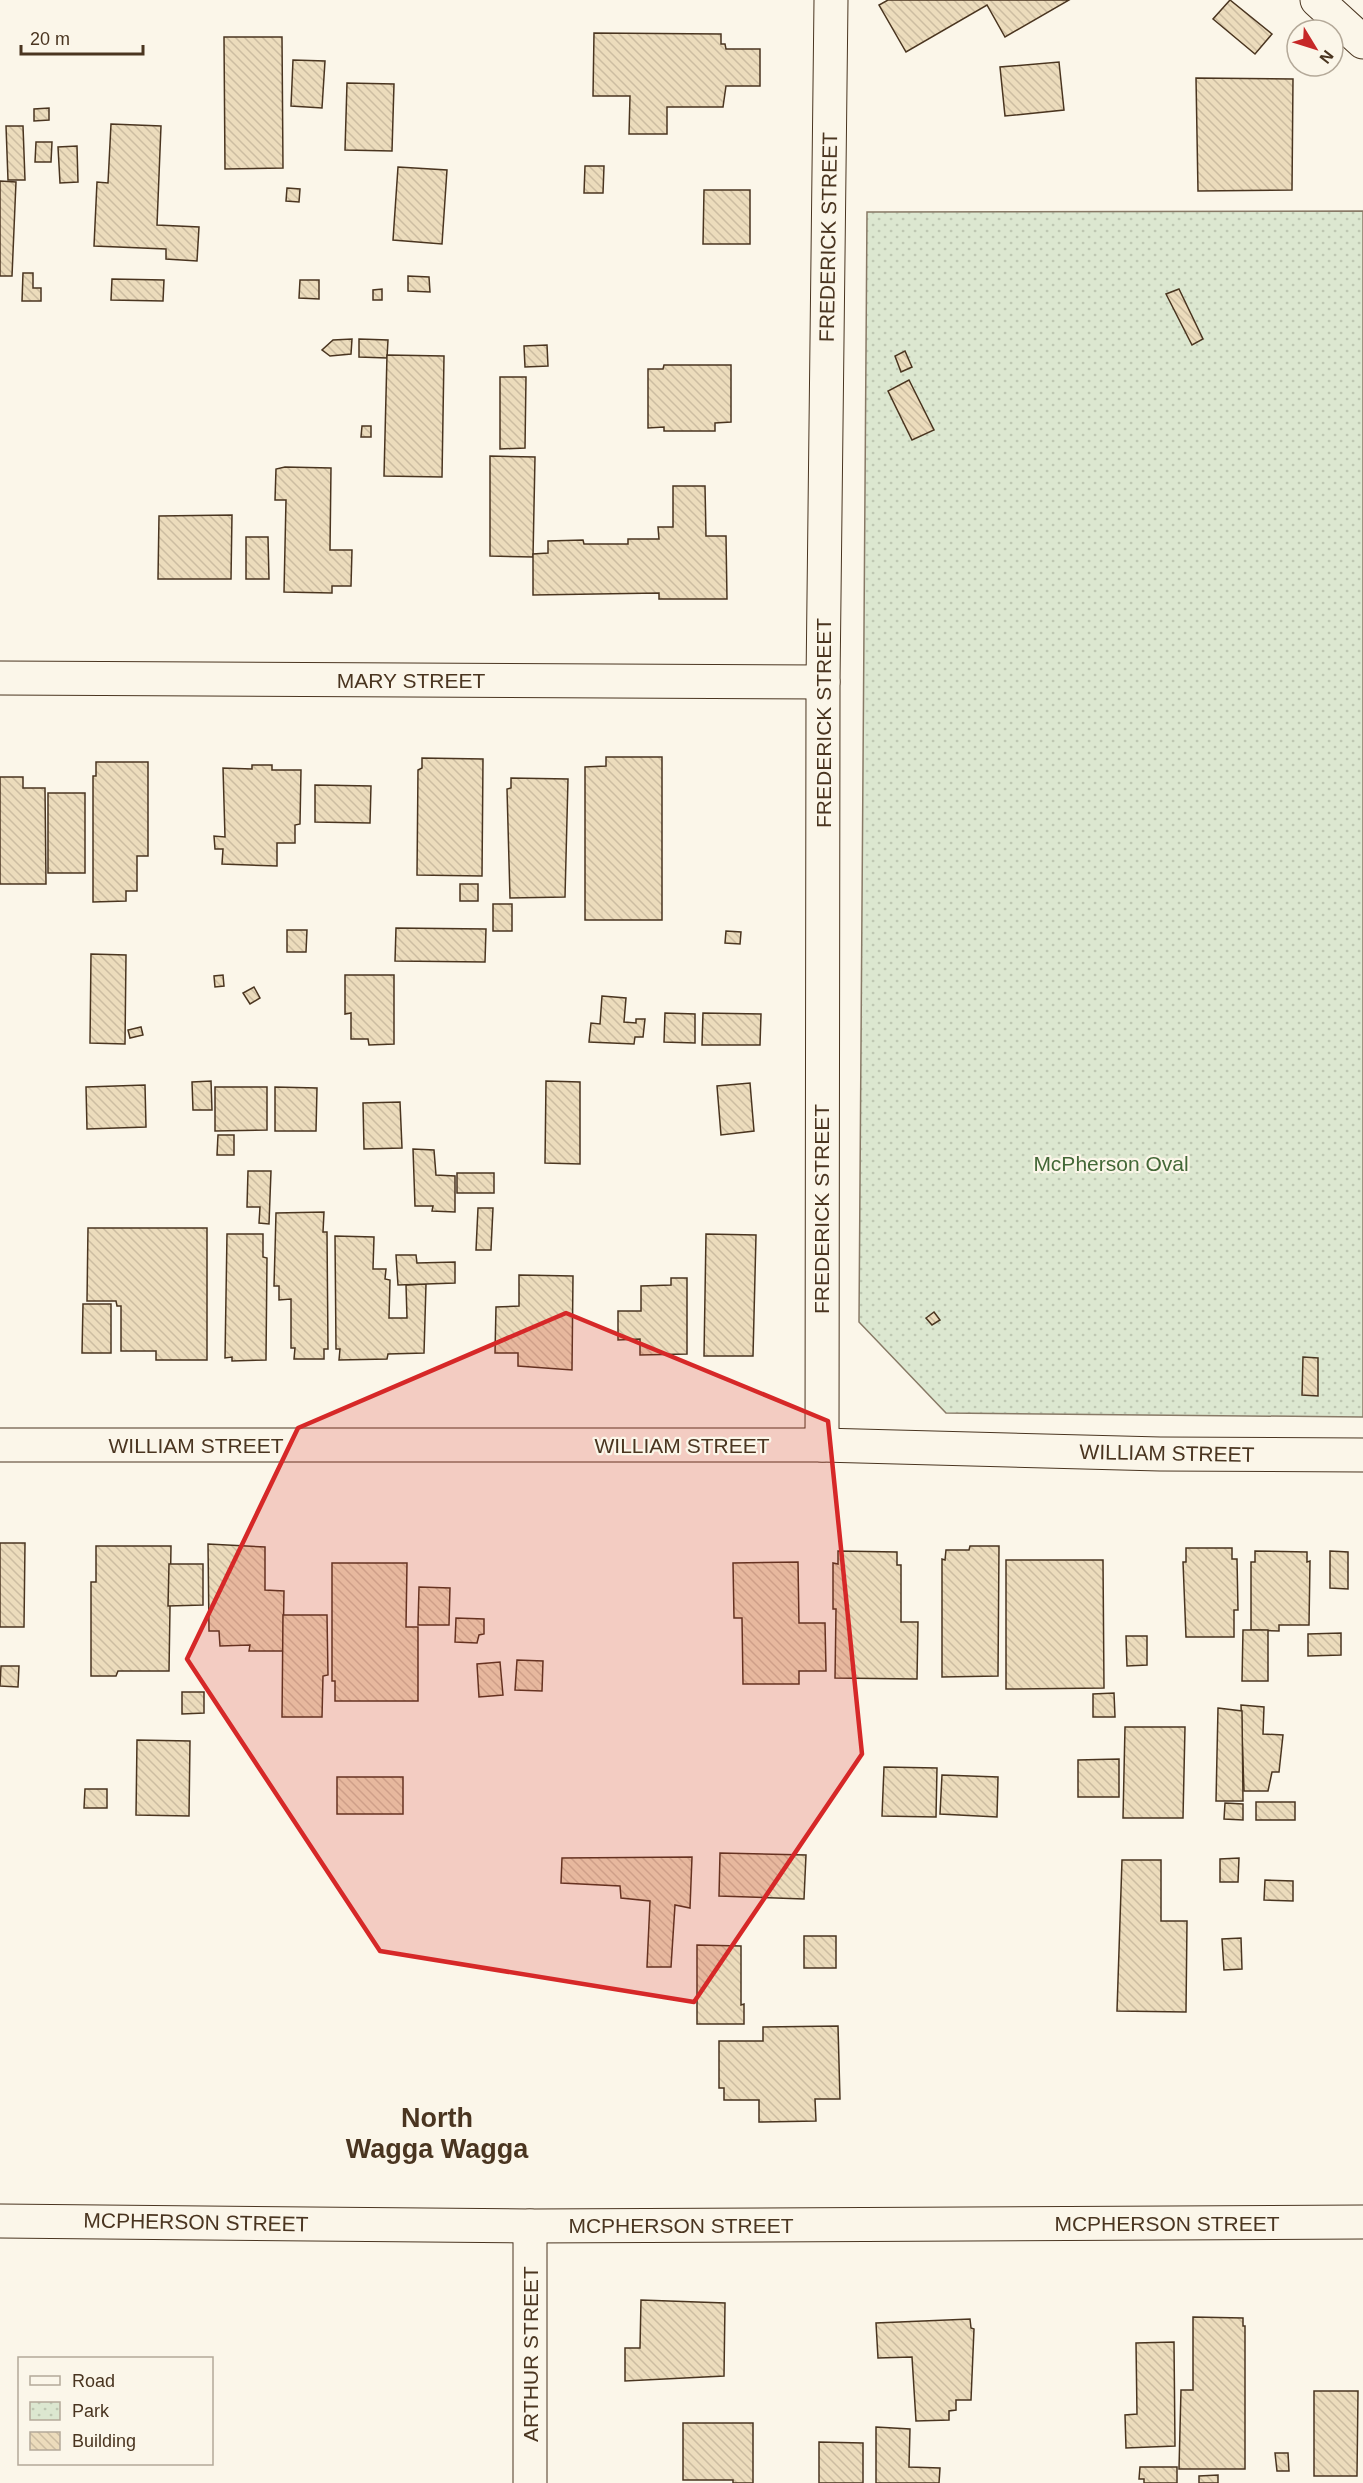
<svg xmlns="http://www.w3.org/2000/svg" width="1363" height="2483" viewBox="0 0 1363 2483" font-family="Arial,sans-serif">
	<style>
		.park { fill: url(#park-dots); stroke: #887966; stroke-width: 1.5 }
		.building { fill: url(#building-back-hatch); stroke: #4a3520; stroke-width: 1.5 }
		.lines { fill: none; stroke-linecap: round; stroke-linejoin: round }
		.minor-casing { stroke: #4a3520; stroke-width: 35 }
		.minor { stroke: #fbf6e9; stroke-width: 33 }
		.marked { fill: #d62828; fill-opacity: 0.2; stroke: #d62828; stroke-width: 4.5; stroke-linejoin: round }
		.labels { text-anchor: middle; dominant-baseline: central; stroke-width: 4.5; stroke-linejoin: round; paint-order: stroke }
		.street-label { font-size: 21px; fill: #4a3520; stroke: #fbf6e9 }
		.park-label { font-size: 21px; fill: #436837; stroke: #fbf6e9 }
		.district-label { font-size: 27px; font-weight: bold; fill: #4a3520; stroke: #fbf6e9 }
	</style>
	<defs>
		<pattern id="park-dots" width="8" height="8" patternUnits="userSpaceOnUse" patternTransform="scale(1.5)"><rect width="8" height="8" fill="#dce7d0"/><path d="M2 2h.1M6 6h.1" fill="none" stroke="#bec7b2" stroke-width="1.8" stroke-linecap="round"/></pattern>
		<pattern id="building-back-hatch" width="6" height="6" patternUnits="userSpaceOnUse" patternTransform="scale(1.5)"><rect width="6" height="6" fill="#ecdcbc"/><path d="M-1 5l2 2M0 0l6 6M5-1l2 2" fill="none" stroke="#ccbda1"/></pattern>
	</defs>
	<rect width="100%" height="100%" fill="#fbf6e9"/>
	<path class="park" d="M 1363,211 L 1363,1417 L 946,1413 L 859,1322 L 867,212 Z"/>
	<g class="building">
		<path d="M 888,0 L 1069,0 L 1005,37 L 987,5 L 906,52 L 879,5 Z"/>
		<path d="M 1230,0 L 1272,34 L 1255,54 L 1213,19 Z"/>
		<path d="M 594,33 L 721,34 L 721,44 L 725,44 L 726,49 L 760,49 L 760,86 L 726,86 L 723,107 L 667,107 L 667,134 L 629,134 L 630,96 L 593,96 Z"/>
		<path d="M 224,37 L 282,37 L 283,168 L 225,169 Z"/>
		<path d="M 293,60 L 325,61 L 322,108 L 291,106 Z"/>
		<path d="M 1059,62 L 1064,110 L 1005,116 L 1000,67 Z"/>
		<path d="M 1196,78 L 1293,79 L 1292,190 L 1198,191 Z"/>
		<path d="M 347,83 L 394,84 L 392,151 L 345,150 Z"/>
		<path d="M 49,108 L 49,120 L 34,121 L 34,109 Z"/>
		<path d="M 111,124 L 161,126 L 157,225 L 199,227 L 197,261 L 166,259 L 166,249 L 94,246 L 97,182 L 108,183 Z"/>
		<path d="M 6,126 L 23,126 L 25,180 L 8,180 Z"/>
		<path d="M 36,142 L 52,142 L 51,162 L 35,162 Z"/>
		<path d="M 77,146 L 78,182 L 60,183 L 58,147 Z"/>
		<path d="M 585,166 L 604,166 L 603,193 L 584,193 Z"/>
		<path d="M 398,167 L 447,170 L 442,244 L 393,240 Z"/>
		<path d="M 0,181 L 16,182 L 12,276 L 0,276 Z"/>
		<path d="M 287,188 L 300,189 L 299,202 L 286,201 Z"/>
		<path d="M 704,190 L 750,190 L 750,244 L 703,244 Z"/>
		<path d="M 23,273 L 33,273 L 33,288 L 41,288 L 41,301 L 22,301 Z"/>
		<path d="M 408,276 L 429,277 L 430,292 L 408,291 Z"/>
		<path d="M 112,279 L 164,280 L 163,301 L 111,300 Z"/>
		<path d="M 300,280 L 319,280 L 319,299 L 299,298 Z"/>
		<path d="M 382,289 L 382,300 L 373,300 L 373,290 Z"/>
		<path d="M 1179,289 L 1203,339 L 1192,345 L 1166,294 Z"/>
		<path d="M 352,339 L 351,354 L 330,356 L 322,350 L 333,340 Z"/>
		<path d="M 359,339 L 388,340 L 387,358 L 359,357 Z"/>
		<path d="M 547,345 L 548,366 L 525,367 L 524,346 Z"/>
		<path d="M 905,351 L 912,367 L 901,372 L 895,356 Z"/>
		<path d="M 387,355 L 444,356 L 442,477 L 384,476 Z"/>
		<path d="M 664,365 L 731,365 L 731,422 L 715,423 L 715,431 L 664,431 L 664,427 L 648,428 L 648,369 L 663,369 Z"/>
		<path d="M 500,377 L 526,377 L 525,448 L 500,449 Z"/>
		<path d="M 909,380 L 934,430 L 912,440 L 888,391 Z"/>
		<path d="M 362,426 L 371,426 L 371,437 L 361,437 Z"/>
		<path d="M 490,456 L 535,457 L 533,557 L 490,556 Z"/>
		<path d="M 285,467 L 331,468 L 330,550 L 352,550 L 351,586 L 332,586 L 332,593 L 284,592 L 286,500 L 275,500 L 276,469 Z"/>
		<path d="M 673,486 L 705,486 L 706,536 L 726,536 L 727,599 L 659,599 L 659,593 L 533,595 L 533,554 L 548,553 L 548,541 L 583,540 L 584,544 L 628,544 L 628,539 L 659,539 L 658,527 L 673,527 Z"/>
		<path d="M 232,515 L 231,579 L 158,579 L 159,516 Z"/>
		<path d="M 246,537 L 268,537 L 269,579 L 246,579 Z"/>
		<path d="M 606,757 L 662,757 L 662,920 L 585,920 L 585,767 L 606,766 Z"/>
		<path d="M 422,758 L 483,759 L 482,876 L 417,875 L 418,770 L 422,768 Z"/>
		<path d="M 96,762 L 148,762 L 148,856 L 137,856 L 137,891 L 126,891 L 126,901 L 93,902 L 93,776 L 96,776 Z"/>
		<path d="M 252,765 L 272,765 L 272,770 L 301,770 L 300,824 L 295,825 L 295,843 L 277,843 L 277,866 L 222,864 L 223,849 L 215,849 L 214,836 L 225,837 L 223,768 L 252,769 Z"/>
		<path d="M 0,777 L 23,777 L 23,788 L 45,788 L 46,884 L 0,884 Z"/>
		<path d="M 511,778 L 568,779 L 565,897 L 510,898 L 507,789 L 511,788 Z"/>
		<path d="M 315,785 L 371,786 L 370,823 L 315,822 Z"/>
		<rect x="48" y="793" width="37" height="80"/>
		<rect x="460" y="884" width="18" height="17"/>
		<rect x="493" y="904" width="19" height="27"/>
		<path d="M 396,928 L 486,929 L 485,962 L 395,961 Z"/>
		<path d="M 287,930 L 307,930 L 306,952 L 287,952 Z"/>
		<path d="M 726,931 L 741,932 L 740,944 L 725,943 Z"/>
		<path d="M 91,954 L 126,955 L 125,1044 L 90,1043 Z"/>
		<path d="M 223,975 L 224,986 L 215,987 L 214,976 Z"/>
		<path d="M 345,975 L 394,975 L 394,1044 L 369,1045 L 368,1039 L 351,1039 L 351,1013 L 345,1014 Z"/>
		<path d="M 254,987 L 260,998 L 250,1004 L 243,993 Z"/>
		<path d="M 602,996 L 626,998 L 624,1022 L 636,1023 L 636,1019 L 645,1019 L 643,1037 L 635,1037 L 634,1044 L 589,1042 L 591,1023 L 600,1024 Z"/>
		<path d="M 665,1013 L 695,1014 L 695,1043 L 664,1042 Z"/>
		<path d="M 703,1013 L 761,1014 L 760,1045 L 702,1045 Z"/>
		<path d="M 141,1027 L 143,1035 L 130,1038 L 128,1030 Z"/>
		<path d="M 211,1081 L 212,1110 L 193,1110 L 192,1082 Z"/>
		<path d="M 546,1081 L 580,1082 L 580,1164 L 545,1163 Z"/>
		<path d="M 750,1083 L 754,1131 L 721,1135 L 717,1086 Z"/>
		<path d="M 145,1085 L 146,1127 L 87,1129 L 86,1087 Z"/>
		<path d="M 215,1087 L 267,1087 L 267,1130 L 215,1131 Z"/>
		<path d="M 275,1087 L 317,1088 L 316,1131 L 275,1131 Z"/>
		<path d="M 400,1102 L 402,1148 L 364,1149 L 363,1103 Z"/>
		<path d="M 218,1135 L 234,1135 L 234,1155 L 217,1155 Z"/>
		<path d="M 413,1149 L 434,1150 L 436,1175 L 455,1176 L 455,1212 L 432,1211 L 433,1206 L 415,1206 Z"/>
		<path d="M 248,1171 L 271,1171 L 269,1224 L 259,1223 L 260,1207 L 247,1207 Z"/>
		<rect x="457" y="1173" width="37" height="20"/>
		<path d="M 478,1208 L 493,1208 L 491,1250 L 476,1250 Z"/>
		<path d="M 324,1212 L 323,1232 L 327,1232 L 328,1349 L 324,1349 L 324,1359 L 294,1359 L 295,1348 L 291,1348 L 291,1299 L 279,1300 L 279,1286 L 274,1286 L 276,1213 Z"/>
		<path d="M 88,1228 L 207,1228 L 207,1360 L 156,1360 L 156,1351 L 121,1351 L 121,1306 L 117,1306 L 116,1301 L 87,1301 Z"/>
		<path d="M 227,1234 L 263,1234 L 263,1257 L 267,1258 L 266,1360 L 232,1361 L 232,1357 L 225,1358 Z"/>
		<path d="M 706,1234 L 756,1235 L 753,1356 L 704,1356 Z"/>
		<path d="M 335,1236 L 374,1237 L 373,1269 L 386,1269 L 385,1279 L 390,1280 L 389,1318 L 407,1318 L 406,1285 L 426,1284 L 424,1353 L 388,1354 L 387,1359 L 339,1360 L 340,1349 L 336,1349 Z"/>
		<path d="M 396,1255 L 416,1255 L 417,1263 L 455,1262 L 455,1283 L 398,1285 Z"/>
		<path d="M 519,1275 L 573,1276 L 572,1370 L 518,1366 L 518,1353 L 495,1353 L 496,1307 L 519,1306 Z"/>
		<path d="M 671,1278 L 687,1278 L 687,1354 L 640,1355 L 640,1339 L 618,1340 L 618,1311 L 641,1311 L 641,1286 L 671,1285 Z"/>
		<path d="M 83,1304 L 111,1304 L 111,1353 L 82,1353 Z"/>
		<path d="M 934,1312 L 940,1320 L 932,1325 L 926,1318 Z"/>
		<path d="M 1303,1357 L 1318,1358 L 1318,1396 L 1302,1395 Z"/>
		<path d="M 0,1543 L 25,1543 L 24,1627 L 0,1627 Z"/>
		<path d="M 208,1544 L 265,1547 L 265,1590 L 284,1591 L 283,1651 L 249,1651 L 250,1645 L 220,1646 L 219,1631 L 209,1631 Z"/>
		<path d="M 96,1546 L 171,1546 L 169,1671 L 118,1671 L 116,1676 L 91,1676 L 91,1582 L 96,1582 Z"/>
		<path d="M 970,1546 L 999,1546 L 998,1676 L 942,1677 L 942,1559 L 945,1560 L 946,1550 L 969,1550 Z"/>
		<path d="M 1186,1548 L 1232,1548 L 1232,1559 L 1237,1559 L 1238,1610 L 1234,1610 L 1234,1637 L 1186,1637 L 1183,1562 L 1186,1562 Z"/>
		<path d="M 838,1551 L 897,1552 L 897,1565 L 901,1565 L 901,1622 L 918,1622 L 917,1679 L 835,1678 L 836,1609 L 833,1609 L 833,1563 L 838,1564 Z"/>
		<path d="M 1255,1551 L 1307,1552 L 1307,1562 L 1310,1561 L 1309,1625 L 1279,1625 L 1279,1631 L 1251,1630 L 1251,1562 L 1255,1562 Z"/>
		<path d="M 1330,1551 L 1348,1552 L 1348,1589 L 1330,1588 Z"/>
		<path d="M 1006,1560 L 1103,1560 L 1104,1688 L 1006,1689 Z"/>
		<path d="M 798,1562 L 799,1623 L 825,1623 L 826,1671 L 799,1671 L 799,1684 L 743,1684 L 742,1618 L 734,1618 L 733,1563 Z"/>
		<path d="M 332,1563 L 407,1563 L 406,1627 L 418,1627 L 418,1701 L 335,1701 L 335,1681 L 332,1681 Z"/>
		<path d="M 169,1564 L 203,1564 L 203,1605 L 168,1606 Z"/>
		<path d="M 419,1587 L 450,1588 L 449,1625 L 418,1625 Z"/>
		<path d="M 283,1615 L 327,1615 L 328,1675 L 323,1676 L 322,1717 L 282,1717 Z"/>
		<path d="M 456,1618 L 484,1619 L 484,1634 L 479,1635 L 477,1643 L 455,1642 Z"/>
		<path d="M 1243,1630 L 1268,1630 L 1268,1681 L 1242,1681 Z"/>
		<path d="M 1341,1633 L 1341,1655 L 1308,1656 L 1308,1634 Z"/>
		<path d="M 1126,1636 L 1147,1636 L 1147,1665 L 1127,1666 Z"/>
		<path d="M 517,1660 L 543,1661 L 542,1691 L 515,1690 Z"/>
		<path d="M 500,1662 L 503,1695 L 479,1697 L 477,1664 Z"/>
		<path d="M 1,1666 L 19,1666 L 18,1687 L 0,1686 Z"/>
		<path d="M 182,1692 L 204,1692 L 204,1713 L 182,1714 Z"/>
		<path d="M 1114,1693 L 1115,1717 L 1093,1717 L 1093,1694 Z"/>
		<path d="M 1241,1705 L 1264,1707 L 1263,1734 L 1283,1735 L 1279,1772 L 1272,1772 L 1268,1791 L 1244,1791 Z"/>
		<path d="M 1218,1708 L 1242,1711 L 1243,1801 L 1216,1801 Z"/>
		<path d="M 1125,1727 L 1185,1727 L 1183,1818 L 1123,1818 Z"/>
		<path d="M 137,1740 L 190,1741 L 189,1816 L 136,1815 Z"/>
		<path d="M 1119,1759 L 1119,1797 L 1078,1797 L 1078,1760 Z"/>
		<path d="M 884,1767 L 937,1768 L 936,1817 L 882,1816 Z"/>
		<path d="M 942,1775 L 998,1777 L 997,1817 L 940,1814 Z"/>
		<rect x="337" y="1777" width="66" height="37"/>
		<path d="M 85,1789 L 107,1789 L 107,1808 L 84,1808 Z"/>
		<rect x="1256" y="1802" width="39" height="18"/>
		<path d="M 1225,1803 L 1243,1804 L 1243,1820 L 1224,1819 Z"/>
		<path d="M 720,1853 L 806,1855 L 804,1899 L 719,1896 Z"/>
		<path d="M 692,1857 L 690,1908 L 675,1905 L 671,1967 L 647,1967 L 650,1901 L 621,1898 L 620,1886 L 561,1883 L 562,1858 Z"/>
		<path d="M 1239,1858 L 1238,1882 L 1220,1882 L 1220,1859 Z"/>
		<path d="M 1122,1860 L 1161,1860 L 1161,1921 L 1187,1921 L 1186,2012 L 1117,2011 Z"/>
		<path d="M 1265,1880 L 1293,1881 L 1293,1901 L 1264,1900 Z"/>
		<rect x="804" y="1936" width="32" height="32"/>
		<path d="M 1241,1938 L 1242,1969 L 1224,1970 L 1222,1939 Z"/>
		<path d="M 697,1945 L 741,1946 L 741,2005 L 744,2004 L 744,2024 L 697,2024 Z"/>
		<path d="M 838,2026 L 840,2099 L 815,2099 L 816,2121 L 759,2122 L 759,2100 L 724,2100 L 724,2088 L 719,2088 L 719,2041 L 763,2041 L 763,2027 Z"/>
		<path d="M 641,2300 L 725,2303 L 724,2376 L 625,2381 L 625,2348 L 640,2348 Z"/>
		<path d="M 1193,2317 L 1243,2318 L 1243,2326 L 1245,2326 L 1245,2469 L 1179,2469 L 1181,2390 L 1193,2390 Z"/>
		<path d="M 970,2319 L 971,2328 L 974,2329 L 971,2400 L 956,2400 L 956,2410 L 949,2411 L 949,2420 L 916,2421 L 912,2357 L 878,2358 L 876,2323 Z"/>
		<path d="M 1174,2342 L 1175,2446 L 1126,2448 L 1125,2415 L 1137,2414 L 1136,2343 Z"/>
		<path d="M 1314,2391 L 1358,2391 L 1357,2476 L 1314,2476 Z"/>
		<path d="M 683,2423 L 753,2423 L 753,2483 L 733,2483 L 733,2480 L 683,2480 Z"/>
		<path d="M 876,2427 L 910,2429 L 909,2467 L 940,2468 L 939,2483 L 876,2483 Z"/>
		<path d="M 819,2442 L 863,2443 L 863,2483 L 819,2483 Z"/>
		<path d="M 1275,2453 L 1288,2453 L 1289,2471 L 1277,2471 Z"/>
		<path d="M 1140,2467 L 1177,2467 L 1177,2483 L 1144,2483 L 1144,2479 L 1139,2479 Z"/>
		<path d="M 1218,2475 L 1218,2483 L 1199,2483 L 1199,2476 Z"/>
	</g>
	<g class="lines">
		<g class="minor-casing">
			<g id="minor">
				<path d="M 1317,0 L 1363,42"/>
				<path d="M 0,678 L 823,682"/>
				<path d="M 0,1445 L 822,1445 L 1160,1454 L 1363,1455"/>
				<path d="M 822,1445 L 823,682 L 831,0"/>
				<path d="M 0,2221 L 530,2226 L 1363,2222"/>
				<path d="M 530,2483 L 530,2226"/>
			</g>
		</g>
		<use href="#minor" class="minor"/>
	</g>
	<path class="marked" d="M 566,1313 L 828,1421 L 862,1754 L 694,2002 L 380,1951 L 187,1659 L 298,1428 Z"/>
	<g class="labels">
		<g class="street-label">
			<text transform="translate(828 237) rotate(-89)">FREDERICK STREET</text>
			<text x="411" y="680">MARY STREET</text>
			<text transform="translate(823 723) rotate(-90)">FREDERICK STREET</text>
			<text transform="translate(821 1209) rotate(-90)">FREDERICK STREET</text>
			<text x="196" y="1445">WILLIAM STREET</text>
			<text x="682" y="1445">WILLIAM STREET</text>
			<text transform="translate(1167 1453) rotate(1)">WILLIAM STREET</text>
			<text transform="translate(196 2222) rotate(1)">MCPHERSON STREET</text>
			<text x="1167" y="2223">MCPHERSON STREET</text>
			<text x="681" y="2225">MCPHERSON STREET</text>
			<text transform="translate(530 2354) rotate(-90)">ARTHUR STREET</text>
		</g>
		<g class="park-label">
			<text x="1111" y="1163">McPherson Oval</text>
		</g>
		<g class="district-label">
			<text x="437" y="2118">North<tspan x="437" dy="31">Wagga Wagga</tspan></text>
		</g>
	</g>
	<rect x="18" y="2357" width="195" height="108" fill="#fbf6e9" stroke="#b4a999" stroke-width="1.5"/>
	<rect x="30" y="2376" width="30" height="9" fill="#fbf6e9" stroke="#b4a999" stroke-width="1.5"/>
	<text x="72" y="2387" font-size="18" fill="#4a3520">Road</text>
	<rect x="30" y="2402" width="30" height="18" fill="url(#park-dots)" stroke="#b4a999" stroke-width="1.5"/>
	<text x="72" y="2417" font-size="18" fill="#4a3520">Park</text>
	<rect x="30" y="2432" width="30" height="18" fill="url(#building-back-hatch)" stroke="#b4a999" stroke-width="1.5"/>
	<text x="72" y="2447" font-size="18" fill="#4a3520">Building</text>
	<g transform="translate(1315 48) rotate(128)"><circle r="28" fill="#fbf6e9" stroke="#b4a999" stroke-width="1.5"/>
	<path d="M0-4.5L10 22L0 15L-10 22Z" fill="#c62828"/>
	<text y="-9" font-size="16" font-weight="bold" text-anchor="middle" fill="#4a3520">N</text>
	</g>
	<path d="M21 45v9h122v-9" fill="none" stroke="#4a3520" stroke-width="3"/>
	<text x="30" y="45" font-size="18" fill="#4a3520" stroke="#fbf6e9" stroke-width="4.5" paint-order="stroke">20 m</text>
</svg>
